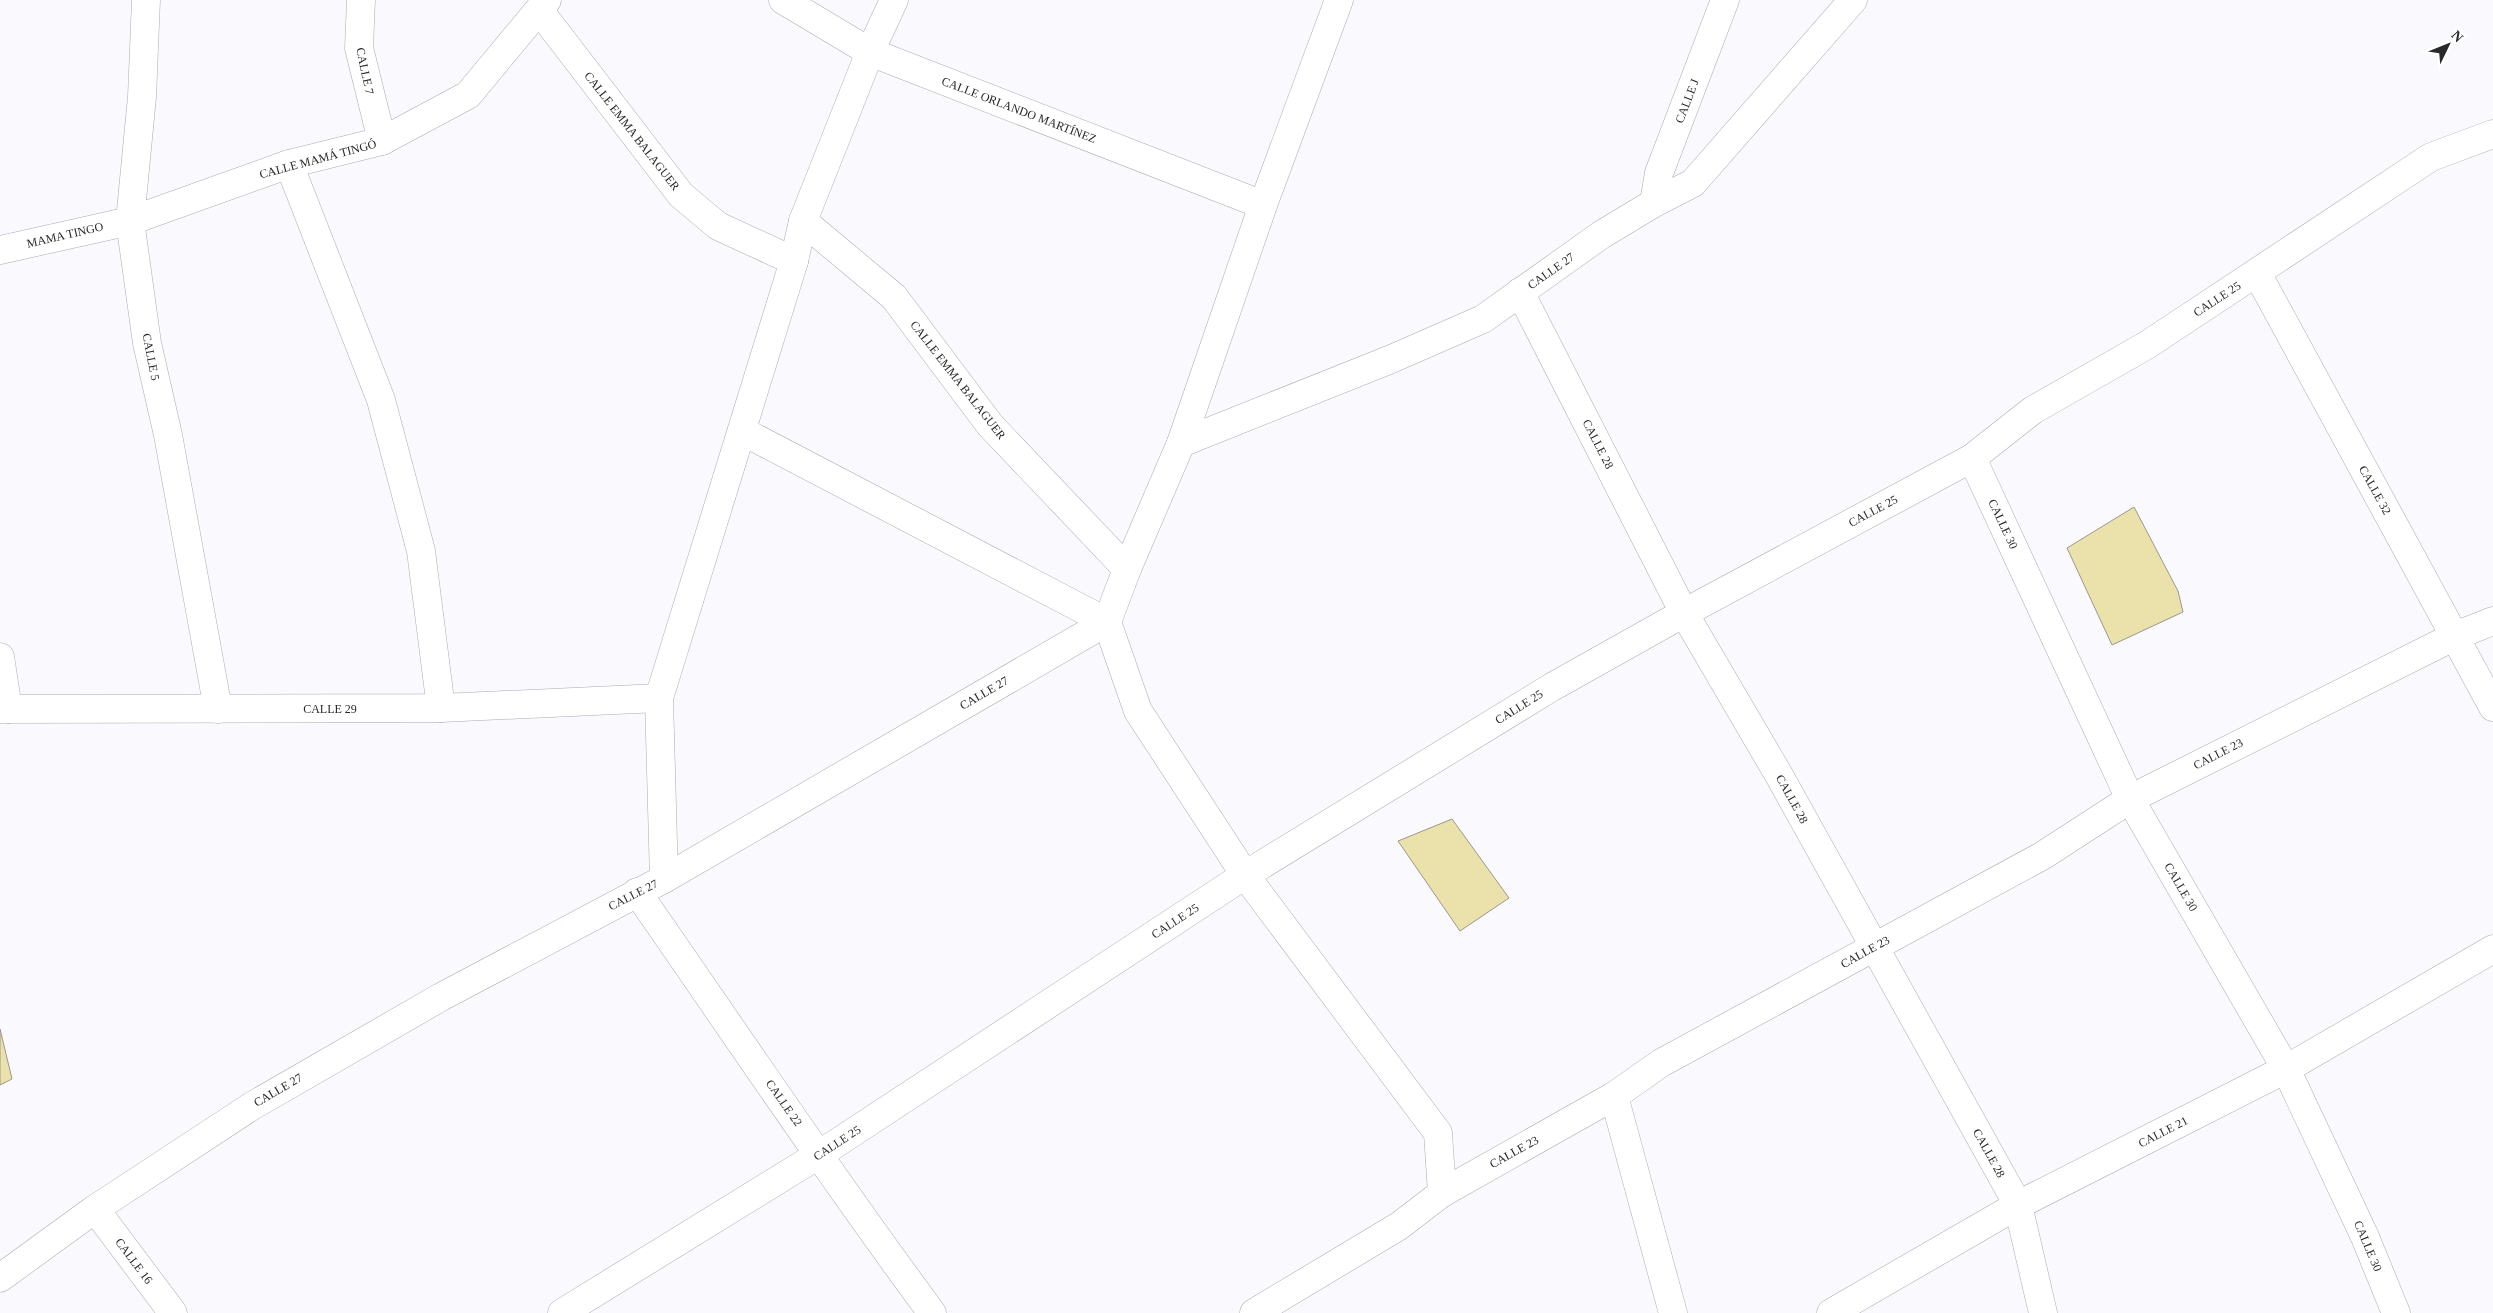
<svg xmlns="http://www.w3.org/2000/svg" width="2493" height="1313" viewBox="0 0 2493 1313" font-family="Georgia,serif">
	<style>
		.building { fill: #ebe1ab; stroke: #9a988e }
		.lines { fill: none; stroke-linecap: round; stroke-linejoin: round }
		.street-casing { stroke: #abaab4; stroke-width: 29 }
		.secondary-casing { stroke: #abaab4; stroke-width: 29 }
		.street { stroke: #fff; stroke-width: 28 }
		.secondary { stroke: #fff; stroke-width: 28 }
		.labels { text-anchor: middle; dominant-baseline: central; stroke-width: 4; stroke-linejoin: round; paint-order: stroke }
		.street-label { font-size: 12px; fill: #29282c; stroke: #fff }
	</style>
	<rect width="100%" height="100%" fill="#faf9fd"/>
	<g class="building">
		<path d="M 2134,507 L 2178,591 L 2183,612 L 2112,645 L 2067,548 Z"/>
		<path d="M 1452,819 L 1509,898 L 1460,931 L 1398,841 Z"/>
		<path d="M 0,1029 L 12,1079 L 0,1085 Z"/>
	</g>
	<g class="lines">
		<g class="street-casing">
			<g id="street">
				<path d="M 146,0 L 142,97 L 130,221 L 147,343 L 168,435 L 218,709"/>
				<path d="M 361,0 L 359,48 L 382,141"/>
				<path d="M 783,0 L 870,52 L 1263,205"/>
				<path d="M 539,10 L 681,195 L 718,226 L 794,261"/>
				<path d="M 289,164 L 381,400 L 421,551 L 441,708"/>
				<path d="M 1654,203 L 1659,173 L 1725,0"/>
				<path d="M 803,221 L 894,297 L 990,425 L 1127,569"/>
				<path d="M 0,250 L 130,221 L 289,164 L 382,141 L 468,95 L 547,0"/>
				<path d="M 2257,273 L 2493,707"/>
				<path d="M 1520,292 L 1684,613 L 1780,777 L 2018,1205 L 2043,1313"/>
				<path d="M 742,431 L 1107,622"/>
				<path d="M 1181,443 L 1389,360 L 1483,319 L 1601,235 L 1654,203 L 1693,183 L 1853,0"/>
				<path d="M 1972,458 L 2130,799 L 2286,1069 L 2365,1237 L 2396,1313"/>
				<path d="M 0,657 L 8,709"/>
				<path d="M 0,709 L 441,708 L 659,698"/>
				<path d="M 664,879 L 659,698 L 794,261 L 803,221 L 870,52 L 894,0"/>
				<path d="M 637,892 C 735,1033 830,1175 932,1313"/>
				<path d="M 1614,1096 L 1673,1313"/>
				<path d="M 1442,1193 L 1614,1096 L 1661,1063 L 2042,856 L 2130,799 L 2455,636 L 2493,621"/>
				<path d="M 95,1209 L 173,1313"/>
				<path d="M 0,1278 L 95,1209 L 252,1106 L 441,997 L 664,879 L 1107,622"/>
				<path d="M 562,1313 L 820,1154 L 1245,875 L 1552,687 L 1684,613 L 1972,458 L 2033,410 L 2147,345 L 2431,157 L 2493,134"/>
				<path d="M 1831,1313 L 2018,1205 L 2286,1069 L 2493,949"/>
			</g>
		</g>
		<g class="secondary-casing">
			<path id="secondary" d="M 1254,1313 L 1399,1226 L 1442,1193 L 1438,1133 L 1245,875 L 1138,711 L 1107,622 L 1127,569 L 1181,443 L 1263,205 L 1339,0"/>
		</g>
		<use href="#street" class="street"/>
		<use href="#secondary" class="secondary"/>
	</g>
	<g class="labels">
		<g class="street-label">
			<text transform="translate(365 71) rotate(78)">CALLE 7</text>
			<text transform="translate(1687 101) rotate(-69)">CALLE J</text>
			<text transform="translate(1019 110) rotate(21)">CALLE ORLANDO MARTÍNEZ</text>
			<text transform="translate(632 131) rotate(52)">CALLE EMMA BALAGUER</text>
			<text transform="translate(318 159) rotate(-15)">CALLE MAMÁ TINGÓ</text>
			<text transform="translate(65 235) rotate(-13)">MAMA TINGO</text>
			<text transform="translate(1551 271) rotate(-35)">CALLE 27</text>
			<text transform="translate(2217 299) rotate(-33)">CALLE 25</text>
			<text transform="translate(151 357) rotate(79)">CALLE 5</text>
			<text transform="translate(958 380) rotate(52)">CALLE EMMA BALAGUER</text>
			<text transform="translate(1598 444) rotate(63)">CALLE 28</text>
			<text transform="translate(2375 490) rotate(61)">CALLE 32</text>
			<text transform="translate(1873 511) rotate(-28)">CALLE 25</text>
			<text transform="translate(2003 524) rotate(65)">CALLE 30</text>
			<text transform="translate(984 693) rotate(-30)">CALLE 27</text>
			<text transform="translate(1519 707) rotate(-32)">CALLE 25</text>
			<text x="330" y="709">CALLE 29</text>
			<text transform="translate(2218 754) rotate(-27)">CALLE 23</text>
			<text transform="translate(1792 799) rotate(61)">CALLE 28</text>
			<text transform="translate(2181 887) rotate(60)">CALLE 30</text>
			<text transform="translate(633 895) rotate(-27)">CALLE 27</text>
			<text transform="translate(1175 921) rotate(-33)">CALLE 25</text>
			<text transform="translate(1865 952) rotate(-29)">CALLE 23</text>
			<text transform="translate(278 1090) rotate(-30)">CALLE 27</text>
			<text transform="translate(784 1103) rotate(55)">CALLE 22</text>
			<text transform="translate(2163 1132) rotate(-27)">CALLE 21</text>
			<text transform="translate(837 1143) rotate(-33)">CALLE 25</text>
			<text transform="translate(1514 1152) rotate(-29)">CALLE 23</text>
			<text transform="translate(1989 1153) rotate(61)">CALLE 28</text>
			<text transform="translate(2368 1246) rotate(67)">CALLE 30</text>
			<text transform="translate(134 1261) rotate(53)">CALLE 16</text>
		</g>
	</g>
	<g transform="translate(2448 45) rotate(47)" stroke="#ffffff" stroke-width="4" paint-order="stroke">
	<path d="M0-4L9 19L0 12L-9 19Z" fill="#29282c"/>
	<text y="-8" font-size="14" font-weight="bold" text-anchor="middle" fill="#29282c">N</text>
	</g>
</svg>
